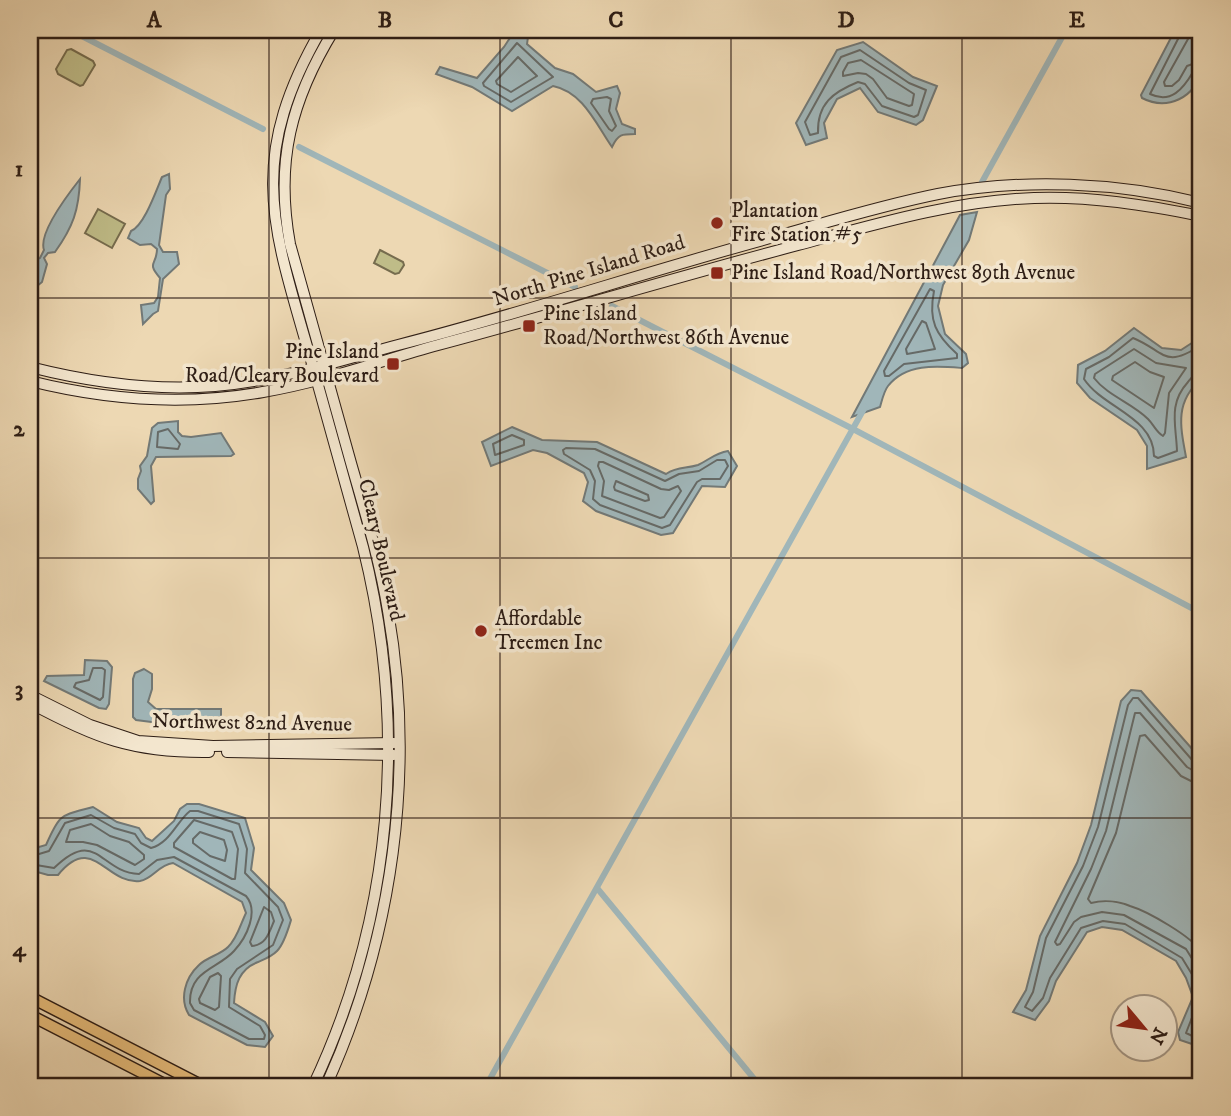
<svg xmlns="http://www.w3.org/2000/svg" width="1231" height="1116" viewBox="0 0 1231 1116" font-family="'IM FELL DW Pica',serif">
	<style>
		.green { fill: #bfbc88; stroke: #766c4e; stroke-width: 2 }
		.water { fill: #a0b6b9; stroke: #727977; stroke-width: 2 }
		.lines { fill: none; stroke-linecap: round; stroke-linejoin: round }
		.shore { stroke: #666a67; stroke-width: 2 }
		.canal { stroke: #a0b6b9; stroke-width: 6 }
		.secondary-casing { stroke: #2d1d15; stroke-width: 12 }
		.primary-casing { stroke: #2d1d15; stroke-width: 13 }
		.secondary { stroke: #f3e6ce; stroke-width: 10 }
		.primary { stroke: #e6bc7a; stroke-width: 10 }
		.grid { fill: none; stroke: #2d1d15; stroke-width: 2; stroke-opacity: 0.55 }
		.poi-dot { fill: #8f2418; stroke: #f3e6ce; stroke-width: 2.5 }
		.labels { text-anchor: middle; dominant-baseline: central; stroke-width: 7; stroke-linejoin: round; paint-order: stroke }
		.poi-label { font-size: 21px; fill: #2d1d15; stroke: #f3e6ce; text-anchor: start }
		.street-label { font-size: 21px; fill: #2d1d15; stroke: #f3e6ce }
		.neatline { fill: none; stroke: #2d1d15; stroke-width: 2.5 }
		.grid-label { font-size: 23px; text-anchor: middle; font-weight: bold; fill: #2d1d15 }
	</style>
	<rect width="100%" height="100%" fill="#edd8b3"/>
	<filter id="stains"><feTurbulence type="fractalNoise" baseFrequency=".00286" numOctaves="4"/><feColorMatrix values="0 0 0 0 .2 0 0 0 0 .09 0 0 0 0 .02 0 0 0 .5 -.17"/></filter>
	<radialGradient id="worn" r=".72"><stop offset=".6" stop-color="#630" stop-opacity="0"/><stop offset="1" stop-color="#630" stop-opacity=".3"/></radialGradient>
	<g class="green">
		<path d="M 71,49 L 93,61 L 95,65 L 83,85 L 80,86 L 58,74 L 56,69 L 67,50 Z"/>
		<path d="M 98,209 L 125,224 L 112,248 L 85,233 Z"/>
		<path d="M 380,250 L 403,262 L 404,265 L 399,273 L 395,274 L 374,263 Z"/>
	</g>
	<g class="water">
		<path d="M 515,30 L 529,30 L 527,44 L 555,68 L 573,74 L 596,92 L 617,86 L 620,93 L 616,109 L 622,124 L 635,129 L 635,134 C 622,134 618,134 612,147 C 596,124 583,92 553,86 L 512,111 L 472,87 L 436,74 L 440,67 L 477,78 L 504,47 Z"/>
		<path d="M 1175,30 L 1201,30 C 1201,42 1203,57 1201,69 C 1196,98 1167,111 1142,98 L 1141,95 Z"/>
		<path d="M 863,42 L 913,77 L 937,86 L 923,120 L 916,125 L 878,112 L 860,88 L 837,99 L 824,123 L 827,138 L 806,145 L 796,123 L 837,50 Z"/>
		<path d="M 169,174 L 170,189 L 166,195 L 159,245 L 163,252 L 177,252 L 179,264 L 163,279 L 158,311 L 153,314 L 143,324 L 141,305 L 154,303 L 158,297 L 160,278 C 146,262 157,265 157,249 L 151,244 L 140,245 L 128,238 L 131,231 C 144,226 156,191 162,177 Z"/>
		<path d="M 80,179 C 79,210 73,227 55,252 L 48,253 L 44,258 L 47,264 L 42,282 L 36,287 L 30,287 L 30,262 L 40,258 L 44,250 C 38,233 69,193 80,179 Z"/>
		<path d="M 977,212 L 969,240 L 943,285 L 938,306 L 945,334 L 966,354 L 968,363 L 962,368 C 937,366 906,363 888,386 C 884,391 882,400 880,407 L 852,417 L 960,215 Z"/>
		<path d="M 1134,328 L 1162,348 L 1181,350 L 1201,337 L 1201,379 C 1175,402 1180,425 1186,457 L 1147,469 L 1147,446 L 1137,430 L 1090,398 L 1077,383 L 1078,365 L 1105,351 Z"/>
		<path d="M 178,421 L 178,432 L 182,436 L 191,437 L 221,433 L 234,454 L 231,456 L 156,457 L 151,466 L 154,501 L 151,504 L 138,489 L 138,479 L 141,471 L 140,466 L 147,456 L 152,428 L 158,423 Z"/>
		<path d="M 512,427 L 542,440 L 597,442 L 666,474 C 678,466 685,469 698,465 C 709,460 715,453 728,451 L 737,466 L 725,487 L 702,486 L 673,533 L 661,535 L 596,511 L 583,501 L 588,482 L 584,473 L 547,453 L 533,450 L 491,466 L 482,442 Z"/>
		<path d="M 85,660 L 107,661 L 112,667 L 109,704 L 106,709 L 99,708 L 44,681 L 47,676 L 84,675 Z"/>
		<path d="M 144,669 L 152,674 L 152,689 L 148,702 L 156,709 L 221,709 L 221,717 L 210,719 L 202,726 L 188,723 L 183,726 L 136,720 L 133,717 L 133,679 L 135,673 Z"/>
		<path d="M 1131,690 L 1141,691 L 1201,759 L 1201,1047 L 1180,1040 L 1178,1032 L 1193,997 L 1186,978 L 1176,961 L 1122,930 L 1102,927 L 1087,932 L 1056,981 L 1049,1001 L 1035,1020 L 1013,1012 L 1026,990 L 1040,936 L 1077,863 L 1091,825 L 1121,701 Z"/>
		<path d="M 187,804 L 199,804 L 245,818 L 254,848 L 251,870 L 284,903 L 291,920 C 288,930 284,944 277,951 C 271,957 265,959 258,962 C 239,969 235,985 234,1003 L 265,1022 L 273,1036 L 265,1047 L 247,1045 L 189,1015 C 179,999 185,978 199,965 C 207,957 220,955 228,947 C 237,939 241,923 246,913 L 242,902 L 173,863 C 158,865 153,879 140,881 C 106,885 93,832 58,875 L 48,875 L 30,870 L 30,844 L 39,847 L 46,845 C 60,813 60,816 93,807 L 117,822 L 139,828 L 146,838 L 152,841 L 174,821 L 180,809 Z"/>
	</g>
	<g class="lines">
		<g class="shore">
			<path d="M 1181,30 L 1180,35 L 1150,94 C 1171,104 1183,89 1193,72 L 1201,70"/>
			<path d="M 1190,30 L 1188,39 L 1164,82 L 1165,86 L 1172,86 L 1179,80 L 1187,66 L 1201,61"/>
			<path d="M 517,43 L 553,77 L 511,102 L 484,86 L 483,83 Z"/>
			<path d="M 860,50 L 909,83 L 926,90 L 918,115 L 914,117 L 882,106 L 865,84 L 858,82 C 833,92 817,104 818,133 L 810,135 L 805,122 L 841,57 Z"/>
			<path d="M 518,57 L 537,76 L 511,92 L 497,84 L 496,81 Z"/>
			<path d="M 861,60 L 914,94 L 912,105 L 909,106 L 887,98 L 873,79 L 866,74 L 858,73 L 843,76 L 843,72 L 848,63 Z"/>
			<path d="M 607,97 L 611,99 L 609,111 L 616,126 L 612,131 L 609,129 L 591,103 L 593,99 Z"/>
			<path d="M 930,289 L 934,291 C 928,321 936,335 957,354 L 957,358 L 904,364 L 889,376 L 885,376 L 884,371 Z"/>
			<path d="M 922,321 L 926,323 L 935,349 L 907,354 L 906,349 Z"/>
			<path d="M 1201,345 C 1164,370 1165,351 1133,338 L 1109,357 L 1086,369 L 1084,379 C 1103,408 1154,417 1154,456 L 1158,458 L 1177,451 C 1176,424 1168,404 1188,382 C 1192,377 1194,374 1201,374"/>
			<path d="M 1134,349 L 1156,363 L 1186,368 L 1169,393 L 1165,433 L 1163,436 C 1156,432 1154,425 1148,419 C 1132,403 1108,396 1094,378 L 1095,374 Z"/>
			<path d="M 1135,362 L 1150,372 L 1164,377 L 1154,408 L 1112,380 L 1113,376 Z"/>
			<path d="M 168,429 L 180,444 L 178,449 L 157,447 L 158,432 Z"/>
			<path d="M 512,435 L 524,440 L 524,445 L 495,455 L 493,444 Z"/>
			<path d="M 566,448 L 595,449 L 665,481 L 679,474 L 699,471 L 717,460 L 725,460 L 728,466 L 720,479 L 702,479 L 697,482 L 670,525 L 662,528 L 600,505 L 593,499 L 595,481 L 590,470 L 564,454 L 563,450 Z"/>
			<path d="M 599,462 L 603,462 L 661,489 L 669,490 L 678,486 L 681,491 L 664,517 L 660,518 L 602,496 L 604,481 L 598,466 Z"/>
			<path d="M 616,481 L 648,495 L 649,500 L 645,501 L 615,490 L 614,487 Z"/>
			<path d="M 93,668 L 102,668 L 105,670 L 103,697 L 100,700 L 74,687 L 76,683 L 89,680 Z"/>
			<path d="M 1201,763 L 1193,761 L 1138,698 L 1133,698 L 1128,705 L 1098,827 L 1083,866 L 1046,938 L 1033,992 L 1025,1007 L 1032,1011 L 1043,998 L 1050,978 L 1081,928 L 1103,921 L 1125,924 L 1182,958 L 1193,976 L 1200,997 L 1186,1033 L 1201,1040"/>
			<path d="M 1201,772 L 1194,771 L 1187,767 L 1140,713 L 1135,713 L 1106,831 L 1091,869 L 1055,942 L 1057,945 L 1060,944 L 1074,922 L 1081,917 L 1102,912 L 1124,915 L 1186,949 L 1201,973"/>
			<path d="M 1201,783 L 1191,781 L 1181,776 L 1145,735 L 1140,736 L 1116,833 L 1088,899 L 1091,903 C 1103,900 1118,901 1130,906 C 1147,911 1193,937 1201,952"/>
			<path d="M 194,820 L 232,832 L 238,849 L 235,879 L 232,879 L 174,847 L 174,843 Z"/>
			<path d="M 91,824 L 110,836 L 129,842 L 144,855 L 144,859 L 135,865 L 97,845 L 83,842 L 66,842 L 70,830 Z"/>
			<path d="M 200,832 L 224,840 L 227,850 L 225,861 L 210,856 L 193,843 L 193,839 Z"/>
			<path d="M 30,852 L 39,854 L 49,851 L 65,823 L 91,815 L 114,828 L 135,834 L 141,843 L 151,848 C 170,843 177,821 190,811 L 198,811 L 239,824 L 247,849 L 245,873 L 278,907 L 283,920 L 273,945 L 237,969 L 230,979 L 229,1007 L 260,1026 L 265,1035 L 264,1039 L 249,1039 L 194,1010 L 190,1003 C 189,970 218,969 234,951 C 247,937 259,911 246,896 L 174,857 L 157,860 L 139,874 C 99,872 97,826 54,868 L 30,864"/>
			<path d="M 264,907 L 271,912 L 274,921 C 269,933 266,945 252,946 L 250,942 Z"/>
			<path d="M 218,973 L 221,976 L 219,1007 L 215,1010 L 200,1003 L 199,999 L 210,977 Z"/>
		</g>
		<g class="canal">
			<path d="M 70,30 L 263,129"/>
			<path d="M 299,147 L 575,287"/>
			<path d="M 982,182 L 1066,30"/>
			<path d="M 612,306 L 853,429 L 1201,613"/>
			<path d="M 597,888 L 760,1086"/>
			<path d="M 486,1086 L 865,407"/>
		</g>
		<g class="secondary-casing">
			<g id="secondary">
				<path d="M 30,367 C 89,382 154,391 215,386 C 277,381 338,361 398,345 C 524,313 648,271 774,237 C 828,222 883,205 938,194 C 1023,178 1117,182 1201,203"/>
				<path d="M 30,381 C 106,400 185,406 263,392 C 322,382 380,361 438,345 C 558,313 677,277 798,245 C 876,224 952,201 1034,198 C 1090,196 1146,205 1201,216"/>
				<path d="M 30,695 L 90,725 L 138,741 L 213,746 L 394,743"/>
				<path d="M 30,703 C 95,738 133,753 209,752"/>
				<path d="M 227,752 L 394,755"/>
				<path d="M 313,1086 C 393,917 408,728 363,547 C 346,487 330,427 313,367 C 274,230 244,163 321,30"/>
				<path d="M 326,1086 C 393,938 416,772 388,611 C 380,561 365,512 351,463 C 331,390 310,317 290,244 C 275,162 291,100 334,30"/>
			</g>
		</g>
		<g class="primary-casing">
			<g id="primary">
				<path d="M 30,997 L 203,1086"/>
				<path d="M 30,1015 L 168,1086"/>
			</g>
		</g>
		<use href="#secondary" class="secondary"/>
		<use href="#primary" class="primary"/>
	</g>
	<path class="grid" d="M 269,30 L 269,1086M 500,30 L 500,1086M 731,30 L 731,1086M 962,30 L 962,1086M 30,298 L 1201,298M 30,558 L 1201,558M 30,818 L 1201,818"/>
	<g class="poi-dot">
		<circle cx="717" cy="223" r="7"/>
		<rect x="710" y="266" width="14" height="14" rx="3.5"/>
		<rect x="522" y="319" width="14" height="14" rx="3.5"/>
		<rect x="386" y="357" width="14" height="14" rx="3.5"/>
		<circle cx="481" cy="631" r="7"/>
	</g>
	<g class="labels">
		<g class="poi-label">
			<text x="731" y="211">Plantation<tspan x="731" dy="24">Fire Station #5</tspan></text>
			<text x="731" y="273">Pine Island Road/Northwest 89th Avenue</text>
			<text x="543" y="314">Pine Island<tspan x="543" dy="24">Road/Northwest 86th Avenue</tspan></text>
			<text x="379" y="352" text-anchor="end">Pine Island<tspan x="379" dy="24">Road/Cleary Boulevard</tspan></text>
			<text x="495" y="619">Affordable<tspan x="495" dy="24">Treemen Inc</tspan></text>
		</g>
		<g class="street-label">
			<text transform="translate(589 271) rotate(-17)">North Pine Island Road</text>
			<text transform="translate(381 550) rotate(77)">Cleary Boulevard</text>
			<text transform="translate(252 723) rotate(1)">Northwest 82nd Avenue</text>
		</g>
	</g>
	<rect width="1231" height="1116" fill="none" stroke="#edd8b3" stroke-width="77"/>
	<g transform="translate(1144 1028) rotate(119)"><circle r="33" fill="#f3e6ce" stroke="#a49684" stroke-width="2"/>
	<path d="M0-5L12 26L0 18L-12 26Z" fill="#8f2418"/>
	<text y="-10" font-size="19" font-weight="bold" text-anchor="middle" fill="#2d1d15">N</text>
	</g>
	<rect x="38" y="38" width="1154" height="1040" class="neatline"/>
	<g class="grid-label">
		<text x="154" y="27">A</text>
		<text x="385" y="27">B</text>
		<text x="616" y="27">C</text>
		<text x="846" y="27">D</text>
		<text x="1077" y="27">E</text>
		<text x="19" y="176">1</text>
		<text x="19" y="436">2</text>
		<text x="19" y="696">3</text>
		<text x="19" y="956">4</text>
	</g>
	<rect width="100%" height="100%" filter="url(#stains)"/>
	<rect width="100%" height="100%" fill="url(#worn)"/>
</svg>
